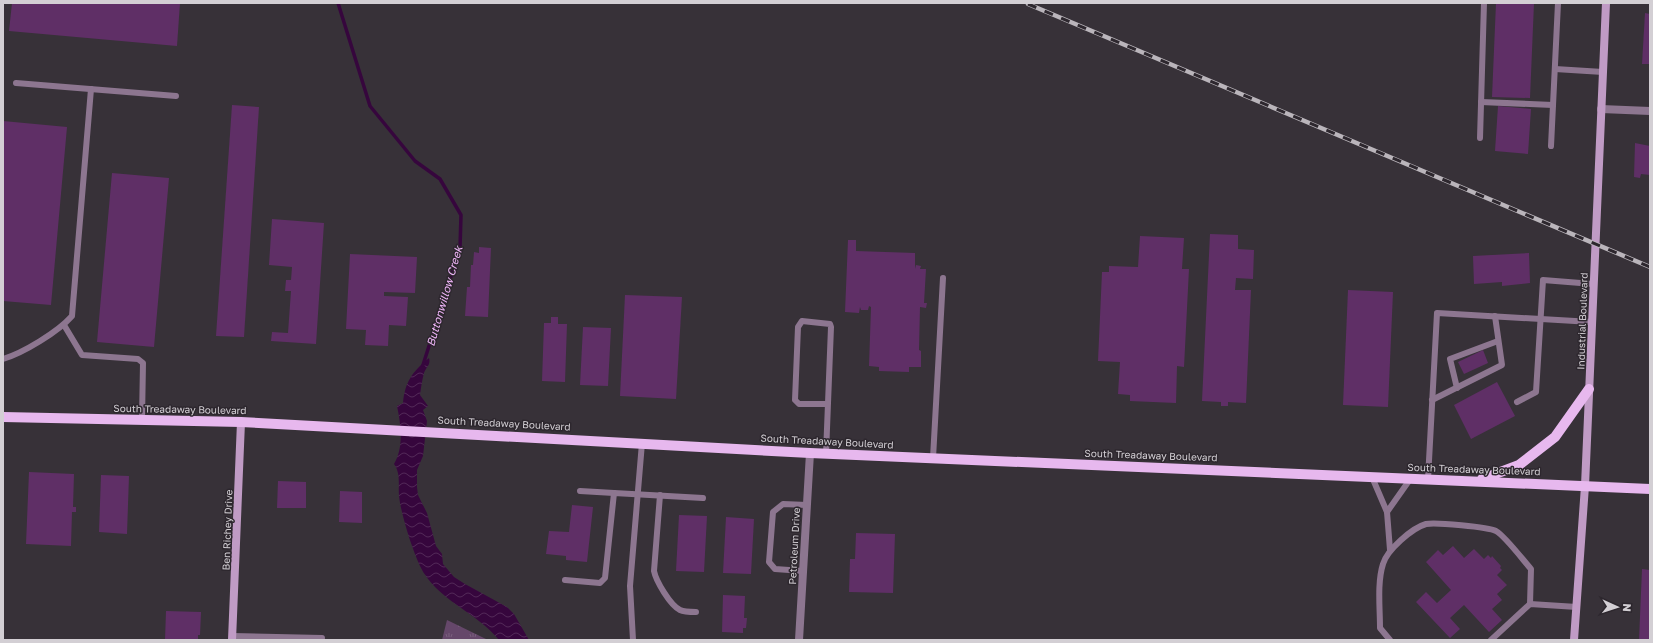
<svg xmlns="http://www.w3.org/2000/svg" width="1653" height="643" viewBox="0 0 1653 643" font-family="'Golos Text',sans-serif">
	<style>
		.grass { fill: url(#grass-tufts) }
		.water { fill: url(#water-waves) }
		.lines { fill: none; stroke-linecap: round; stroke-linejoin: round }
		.stream { stroke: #36063d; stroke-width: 3.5 }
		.building { fill: #5f2f66 }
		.lane { stroke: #8d7690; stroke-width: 6 }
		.street { stroke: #8d7690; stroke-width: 8 }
		.secondary { stroke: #c09bc5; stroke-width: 8 }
		.primary { stroke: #e7b8ee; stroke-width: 10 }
		.rail-casing { stroke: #bab5bb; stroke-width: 4.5 }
		.rail { stroke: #2d272e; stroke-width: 3; stroke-dasharray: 9; stroke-linecap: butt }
		.labels { text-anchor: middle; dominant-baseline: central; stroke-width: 3; stroke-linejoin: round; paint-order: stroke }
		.street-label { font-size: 10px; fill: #d3cfd4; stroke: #2d272e }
		.water-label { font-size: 11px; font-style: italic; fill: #eeb5f7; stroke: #2d272e }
	</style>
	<defs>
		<pattern id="grass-tufts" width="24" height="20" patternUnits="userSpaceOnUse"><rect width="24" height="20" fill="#65476a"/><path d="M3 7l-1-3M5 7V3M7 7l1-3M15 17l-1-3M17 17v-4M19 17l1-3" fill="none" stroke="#7a607e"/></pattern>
		<pattern id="water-waves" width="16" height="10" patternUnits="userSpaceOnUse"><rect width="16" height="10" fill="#36063d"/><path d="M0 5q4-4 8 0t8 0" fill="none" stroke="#522958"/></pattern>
	</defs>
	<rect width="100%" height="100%" fill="#373138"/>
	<path class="grass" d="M 447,620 L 486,639 L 486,640 L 442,640 Z"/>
	<path class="water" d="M 429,358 C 431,365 426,367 424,373 C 422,380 421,388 420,395 L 428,406 L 423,410 L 427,421 L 423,456 L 417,470 L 417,487 L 418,495 L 427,513 L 436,546 L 442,554 L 443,564 L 454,577 L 465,584 L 507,607 L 514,614 L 529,640 L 499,640 C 477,612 436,600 420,566 C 412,549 401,514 399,496 C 398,484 401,474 394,464 C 404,447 401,425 397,406 L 403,403 C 405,382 412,372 429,358 Z"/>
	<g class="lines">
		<path class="stream" d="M 338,3 L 370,106 L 415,161 L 440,179 L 461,215 L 460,248 L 423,365"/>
	</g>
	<g class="building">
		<path d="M 12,3 L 180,3 L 177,46 L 9,31 Z"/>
		<path d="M 1496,3 L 1534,3 L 1530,98 L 1492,97 Z"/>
		<path d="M 1645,13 L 1650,14 L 1650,64 L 1642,64 Z"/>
		<path d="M 232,105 L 259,107 L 244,337 L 216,336 Z"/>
		<path d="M 1498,106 L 1531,109 L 1528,154 L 1495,151 Z"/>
		<path d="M 3,121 L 67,127 L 51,305 L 3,301 Z"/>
		<path d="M 1635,143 L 1650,146 L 1650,175 L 1641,174 L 1640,178 L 1634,177 Z"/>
		<path d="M 112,173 L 169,178 L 154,347 L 97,342 Z"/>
		<path d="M 272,219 L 324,223 L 316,344 L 271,341 L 272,332 L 288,333 L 291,291 L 285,291 L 286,280 L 291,280 L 292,267 L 269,265 Z"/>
		<path d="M 1210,234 L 1238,235 L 1238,249 L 1254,250 L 1253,279 L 1236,278 L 1235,290 L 1251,290 L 1246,403 L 1228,402 L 1228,406 L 1221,406 L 1221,402 L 1202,401 Z"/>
		<path d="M 1140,236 L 1184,238 L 1182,269 L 1189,269 L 1184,367 L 1177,366 L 1176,403 L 1130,401 L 1130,395 L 1118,394 L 1120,362 L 1098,361 L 1102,272 L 1109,272 L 1109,266 L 1138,267 Z"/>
		<path d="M 848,240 L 856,240 L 856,251 L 915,253 L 915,269 L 916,265 L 921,266 L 920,269 L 926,269 L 924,303 L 927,303 L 926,308 L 920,307 L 919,350 L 921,351 L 921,367 L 909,367 L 909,372 L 879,371 L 879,367 L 869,366 L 871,307 L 869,306 L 868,310 L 861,310 L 860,307 L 859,313 L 845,312 Z"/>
		<path d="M 479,247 L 491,248 L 488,317 L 465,316 L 467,287 L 470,287 L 471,265 L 473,265 L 474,252 L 479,253 Z"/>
		<path d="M 1529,253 L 1530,283 L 1502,286 L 1502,282 L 1474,284 L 1473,256 Z"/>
		<path d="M 350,254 L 417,257 L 415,293 L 384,292 L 384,296 L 408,297 L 406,326 L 389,325 L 388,346 L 365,345 L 366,330 L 346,329 Z"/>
		<path d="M 1348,290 L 1393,292 L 1388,407 L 1343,405 Z"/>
		<path d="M 625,295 L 682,297 L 676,399 L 620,396 Z"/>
		<path d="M 551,317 L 558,317 L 558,324 L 567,324 L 565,382 L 542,381 L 544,323 L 551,323 Z"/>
		<path d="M 583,327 L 611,328 L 608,386 L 580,385 Z"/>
		<path d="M 1483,350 L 1488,363 L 1464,374 L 1458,362 Z"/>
		<path d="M 1497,382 L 1515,416 L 1471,439 L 1454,405 Z"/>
		<path d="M 29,472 L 74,474 L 73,507 L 76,507 L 76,512 L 72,512 L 71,546 L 26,544 Z"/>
		<path d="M 101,475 L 129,476 L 127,534 L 99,532 Z"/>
		<path d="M 278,481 L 306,482 L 306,508 L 277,508 Z"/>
		<path d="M 340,491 L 362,492 L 362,523 L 339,522 Z"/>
		<path d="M 572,505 L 593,507 L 587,562 L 566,560 L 566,556 L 546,554 L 549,531 L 569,532 Z"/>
		<path d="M 679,515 L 707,516 L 704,572 L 676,571 Z"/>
		<path d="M 726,517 L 754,519 L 751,574 L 723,573 Z"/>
		<path d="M 856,533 L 895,534 L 893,593 L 849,592 L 850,559 L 855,559 Z"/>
		<path d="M 1453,546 L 1464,558 L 1474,549 L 1484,559 L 1488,555 L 1491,558 L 1492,556 L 1501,566 L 1500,568 L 1502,570 L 1497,575 L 1507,585 L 1497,594 L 1502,600 L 1492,609 L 1502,620 L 1489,632 L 1464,605 L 1450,618 L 1460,629 L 1450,638 L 1416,602 L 1426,592 L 1437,603 L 1451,590 L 1426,562 L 1438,550 L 1443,555 Z"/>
		<path d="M 1642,569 L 1650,570 L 1650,640 L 1639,640 Z"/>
		<path d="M 723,595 L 745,596 L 744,618 L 747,618 L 746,628 L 743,628 L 743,633 L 722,632 Z"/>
		<path d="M 166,611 L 201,612 L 200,635 L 198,635 L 198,640 L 165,640 Z"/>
	</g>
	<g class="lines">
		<g class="lane">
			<path d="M 1555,69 L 1603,72"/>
			<path d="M 16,83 L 176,96"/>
			<path d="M 1481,102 L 1553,105"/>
			<path d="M 1480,138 L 1484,3"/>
			<path d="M 1551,146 L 1558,3"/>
			<path d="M 64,325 L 82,355 L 138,359 L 143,363 L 142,419"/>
			<path d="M 3,359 C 23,353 58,332 72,316 L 91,89"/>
			<path d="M 1457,388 L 1450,359 L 1498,341"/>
			<path d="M 1432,400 L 1502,365 L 1495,316"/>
			<path d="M 1517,402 L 1536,392 L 1543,280 L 1593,284"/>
			<path d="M 826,454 L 831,327 L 830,324 L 802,321 L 798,327 L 795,400 L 799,404 L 828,404"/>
			<path d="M 933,458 L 943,278"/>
			<path d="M 1372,477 L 1387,512 L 1411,478"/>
			<path d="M 1428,479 L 1437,313 L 1592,322"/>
			<path d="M 580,491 L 614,493"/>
			<path d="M 660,495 L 654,571 C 656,581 670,605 680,610 C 684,612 691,612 696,612"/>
			<path d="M 1387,512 L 1390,550"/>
			<path d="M 803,571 L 775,569 L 769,562 L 773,512 L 783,504 L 807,505"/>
			<path d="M 565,580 L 600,583 L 605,578 L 614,493 L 703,498"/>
			<path d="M 232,636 L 322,638"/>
			<path d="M 633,640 L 630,586 L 642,443"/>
			<path d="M 1390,640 L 1380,628 C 1380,608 1377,583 1383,564 C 1387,550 1412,528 1426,524 C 1435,522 1488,527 1496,531 C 1505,536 1523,560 1531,569 L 1530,604"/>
			<path d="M 1491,640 L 1530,604 L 1577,607"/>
		</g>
		<g class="street">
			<path d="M 1601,109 L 1650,111"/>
			<path d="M 799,640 L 810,453"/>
		</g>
		<g class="secondary">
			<path d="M 232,640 L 241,422"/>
			<path d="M 1574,640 L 1585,486 L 1606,3"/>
		</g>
		<g class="primary">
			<path d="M 3,417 L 241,422 L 810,453 L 1650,489"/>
			<path d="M 1482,479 L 1519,465 L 1555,437 L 1589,389"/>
		</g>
		<g class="rail-casing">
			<path id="rail" d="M 1028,4 L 1650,267"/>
		</g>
		<use href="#rail" class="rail"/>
	</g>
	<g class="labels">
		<g class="street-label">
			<text transform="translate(1582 321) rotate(-88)">Industrial Boulevard</text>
			<text transform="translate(180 409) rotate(1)">South Treadaway Boulevard</text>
			<text transform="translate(504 423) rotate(3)">South Treadaway Boulevard</text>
			<text transform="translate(827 441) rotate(3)">South Treadaway Boulevard</text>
			<text transform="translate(1151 455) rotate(2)">South Treadaway Boulevard</text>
			<text transform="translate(1474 469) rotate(2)">South Treadaway Boulevard</text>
			<text transform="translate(227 530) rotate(-88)">Ben Richey Drive</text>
			<text transform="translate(794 546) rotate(-87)">Petroleum Drive</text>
		</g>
		<g class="water-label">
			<text transform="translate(444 296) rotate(-74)">Buttonwillow Creek</text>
		</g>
	</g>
	<rect width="1653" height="643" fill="none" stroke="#d3cfd4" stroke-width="8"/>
	<g transform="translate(1617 607) rotate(93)" stroke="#2d272e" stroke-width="3" paint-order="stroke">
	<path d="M0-3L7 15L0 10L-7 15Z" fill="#d3cfd4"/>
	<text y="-6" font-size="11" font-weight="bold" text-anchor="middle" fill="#d3cfd4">N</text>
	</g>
</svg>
